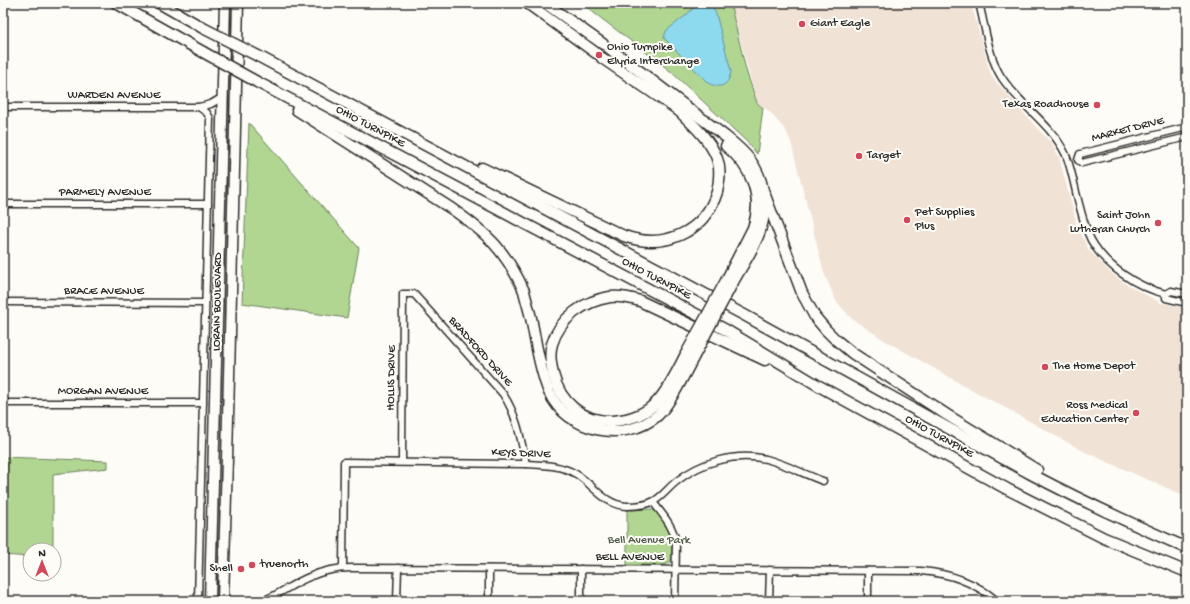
<svg xmlns="http://www.w3.org/2000/svg" width="1190" height="604" viewBox="0 0 1190 604" font-family="'Gochi Hand',sans-serif">
	<style>
		.built { fill: #f1e2d6 }
		.green { fill: #b1d692; stroke: #6e805e }
		.water { fill: #8dd9ed; stroke: #66939f }
		.lines { fill: none; stroke-linecap: round; stroke-linejoin: round }
		.minor-casing { stroke: #2b2b2b; stroke-width: 9 }
		.highway-casing { stroke: #2b2b2b; stroke-width: 13 }
		.minor { stroke: #fdfcf7; stroke-width: 6 }
		.highway { stroke: #fdfcf7; stroke-width: 10 }
		.highway-bridge-casing { stroke: #2b2b2b; stroke-width: 13; stroke-linecap: butt }
		.highway-bridge { stroke: #fdfcf7; stroke-width: 10 }
		.poi-dot { fill: #d1495b; stroke: #fdfcf7; stroke-width: 1.5 }
		.labels { text-anchor: middle; dominant-baseline: central; stroke-width: 4; stroke-linejoin: round; paint-order: stroke }
		.poi-label { font-size: 12px; fill: #2b2b2b; stroke: #fdfcf7; text-anchor: start }
		.street-label { font-size: 12px; fill: #2b2b2b; stroke: #fdfcf7 }
		.park-label { font-size: 12px; fill: #535e4a; stroke: #fdfcf7 }
	</style>
	<rect width="100%" height="100%" fill="#fdfcf7"/>
	<filter id="ink" filterUnits="userSpaceOnUse"><feTurbulence type="fractalNoise" baseFrequency=".025" numOctaves="2"/><feDisplacementMap in="SourceGraphic" scale="8" xChannelSelector="R" yChannelSelector="G"/><feConvolveMatrix kernelMatrix="1 2 1 2 8 2 1 2 1" color-interpolation-filters="sRGB"/></filter>
	<g filter="url(#ink)">
		<path class="built" d="M 730,3 L 971,3 L 990,72 L 992,77 L 1027,117 L 1052,144 L 1059,157 L 1077,225 L 1088,249 L 1110,272 L 1124,283 L 1161,303 L 1187,308 L 1187,497 L 1085,452 L 958,382 L 884,340 L 852,319 L 836,301 L 824,273 L 791,142 L 786,131 L 769,111 L 757,103 Z"/>
		<g class="green">
			<path d="M 581,3 L 730,3 L 746,70 L 757,103 L 763,108 L 757,154 L 746,141 L 719,116 L 669,70 Z"/>
			<path d="M 249,123 L 359,248 L 347,318 L 242,303 Z"/>
			<path d="M 3,457 L 108,461 L 108,468 L 53,474 L 53,550 L 30,550 L 30,557 L 3,555 Z"/>
			<path d="M 647,509 L 653,510 L 658,513 L 670,534 L 672,545 L 672,558 L 669,563 L 664,565 L 627,565 L 627,510 Z"/>
		</g>
		<path class="water" d="M 699,3 L 711,3 L 716,14 L 731,71 C 729,85 721,90 708,83 L 664,38 L 666,31 L 685,16 Z"/>
		<g class="lines">
			<g class="minor-casing">
				<g id="minor">
					<path d="M 979,3 C 985,26 989,59 1002,78 C 1020,105 1050,123 1065,153 C 1070,163 1074,184 1077,196 C 1081,211 1084,226 1091,240 C 1106,267 1137,287 1166,294 L 1166,298 L 1187,303"/>
					<path d="M 3,107 L 199,107 L 211,104 L 223,97"/>
					<path d="M 1187,127 L 1080,154 L 1078,160 L 1082,163 L 1187,137"/>
					<path d="M 3,204 L 208,204"/>
					<path d="M 1166,294 L 1171,291 L 1187,294"/>
					<path d="M 3,302 L 205,303"/>
					<path d="M 3,403 L 203,403"/>
					<path d="M 402,462 L 403,294 L 414,294 L 503,394 C 517,415 521,439 526,464"/>
					<path d="M 653,502 C 663,515 673,526 676,542 L 675,601"/>
					<path d="M 343,568 L 344,462 L 526,464 C 544,465 561,465 576,474 C 594,485 604,505 627,506 C 634,506 647,505 654,501 C 662,497 669,487 677,481 C 701,462 735,452 766,459 C 785,464 804,474 823,481"/>
					<path d="M 868,571 L 868,601"/>
					<path d="M 198,601 L 210,118 L 207,113 L 199,107"/>
					<path d="M 262,601 C 279,595 292,584 309,577 C 322,571 337,568 352,568 L 921,571 C 949,573 975,582 997,601"/>
					<path d="M 397,601 L 398,568"/>
					<path d="M 489,601 L 489,569"/>
					<path d="M 581,601 L 581,569"/>
					<path d="M 769,601 L 770,570"/>
				</g>
			</g>
			<g class="highway-casing">
				<g id="highway">
					<path d="M 116,3 L 203,52"/>
					<path d="M 159,3 L 203,28"/>
					<path d="M 527,3 L 596,53"/>
					<path d="M 545,3 L 603,44"/>
					<path d="M 609,48 L 726,137 C 746,153 758,165 763,190 L 802,293 L 815,317 L 826,330 L 835,339 L 852,353 L 947,415 L 1037,470"/>
					<path d="M 258,56 L 746,316 L 1031,474 C 1082,501 1134,525 1187,548"/>
					<path d="M 602,58 L 681,112"/>
					<path d="M 257,82 L 726,330 L 819,386 L 1007,489 L 1104,538 L 1187,572"/>
					<path d="M 297,110 L 452,209 C 488,234 506,251 524,291 C 526,300 529,309 531,318 C 536,342 539,368 549,392 C 567,432 625,444 658,415 C 671,402 684,375 693,358"/>
					<path d="M 726,146 C 751,166 764,196 753,228 L 727,279"/>
					<path d="M 482,168 L 624,236 C 664,250 704,233 717,192 C 720,179 721,168 716,156 C 708,137 691,123 677,109"/>
					<path d="M 733,282 C 743,264 759,241 763,220 C 764,213 764,206 764,198"/>
					<path d="M 686,354 C 678,370 670,387 658,401 C 646,414 629,420 612,421 C 582,422 560,402 553,374 C 551,364 549,354 552,344 C 560,318 584,301 610,297 C 621,296 630,298 640,301 L 765,360"/>
					<path d="M 210,601 L 225,3"/>
					<path d="M 223,601 L 227,459 L 238,3"/>
				</g>
			</g>
			<use href="#minor" class="minor"/>
			<use href="#highway" class="highway"/>
			<g class="highway-bridge-casing">
				<g id="highway-bridge">
					<path d="M 203,28 L 258,56"/>
					<path d="M 203,52 L 257,82"/>
					<path d="M 686,354 L 727,279"/>
					<path d="M 693,358 L 733,282"/>
				</g>
			</g>
			<use href="#highway-bridge" class="highway-bridge"/>
		</g>
	</g>
	<g class="poi-dot">
		<circle cx="802" cy="24" r="4"/>
		<circle cx="599" cy="55" r="4"/>
		<circle cx="1097" cy="105" r="4"/>
		<circle cx="859" cy="156" r="4"/>
		<circle cx="907" cy="220" r="4"/>
		<circle cx="1158" cy="223" r="4"/>
		<circle cx="1045" cy="367" r="4"/>
		<circle cx="1136" cy="413" r="4"/>
		<circle cx="252" cy="565" r="4"/>
		<circle cx="241" cy="569" r="4"/>
	</g>
	<g class="labels">
		<g class="poi-label">
			<text x="810" y="24">Giant Eagle</text>
			<text x="607" y="48">Ohio Turnpike<tspan x="607" dy="14">Elyria Interchange</tspan></text>
			<text x="1089" y="105" text-anchor="end">Texas Roadhouse</text>
			<text x="867" y="156">Target</text>
			<text x="915" y="213">Pet Supplies<tspan x="915" dy="14">Plus</tspan></text>
			<text x="1150" y="216" text-anchor="end">Saint John<tspan x="1150" dy="14">Lutheran Church</tspan></text>
			<text x="1053" y="367">The Home Depot</text>
			<text x="1128" y="406" text-anchor="end">Ross Medical<tspan x="1128" dy="14">Education Center</tspan></text>
			<text x="260" y="565">truenorth</text>
			<text x="233" y="569" text-anchor="end">Shell</text>
		</g>
		<g class="street-label">
			<text x="114" y="96">WARDEN AVENUE</text>
			<text transform="translate(370 127) rotate(28)">OHIO TURNPIKE</text>
			<text transform="translate(1128 130) rotate(-14)">MARKET DRIVE</text>
			<text x="105" y="193">PARMELY AVENUE</text>
			<text transform="translate(656 279) rotate(28)">OHIO TURNPIKE</text>
			<text x="104" y="292">BRACE AVENUE</text>
			<text transform="translate(218 302) rotate(-89)">LORAIN BOULEVARD</text>
			<text transform="translate(480 352) rotate(48)">BRADFORD DRIVE</text>
			<text transform="translate(392 378) rotate(-89)">HOLLIS DRIVE</text>
			<text x="103" y="392">MORGAN AVENUE</text>
			<text transform="translate(939 437) rotate(29)">OHIO TURNPIKE</text>
			<text transform="translate(521 454) rotate(2)">KEYS DRIVE</text>
			<text x="630" y="558">BELL AVENUE</text>
		</g>
		<g class="park-label">
			<text x="649" y="541">Bell Avenue Park</text>
		</g>
	</g>
	<rect width="1190" height="604" fill="none" stroke="#fdfcf7" stroke-width="16"/>
	<rect x="8" y="8" width="1174" height="588" fill="none" stroke="#2b2b2b" stroke-width="1.5" filter="url(#ink)"/>
	<g transform="translate(42 562)"><circle r="19" fill="#fdfcf7" stroke="#a9a8a5"/>
	<path d="M0-3L7 15L0 10L-7 15Z" fill="#d1495b"/>
	<text y="-6" font-size="11" font-weight="bold" text-anchor="middle" fill="#2b2b2b">N</text>
	</g>
</svg>
